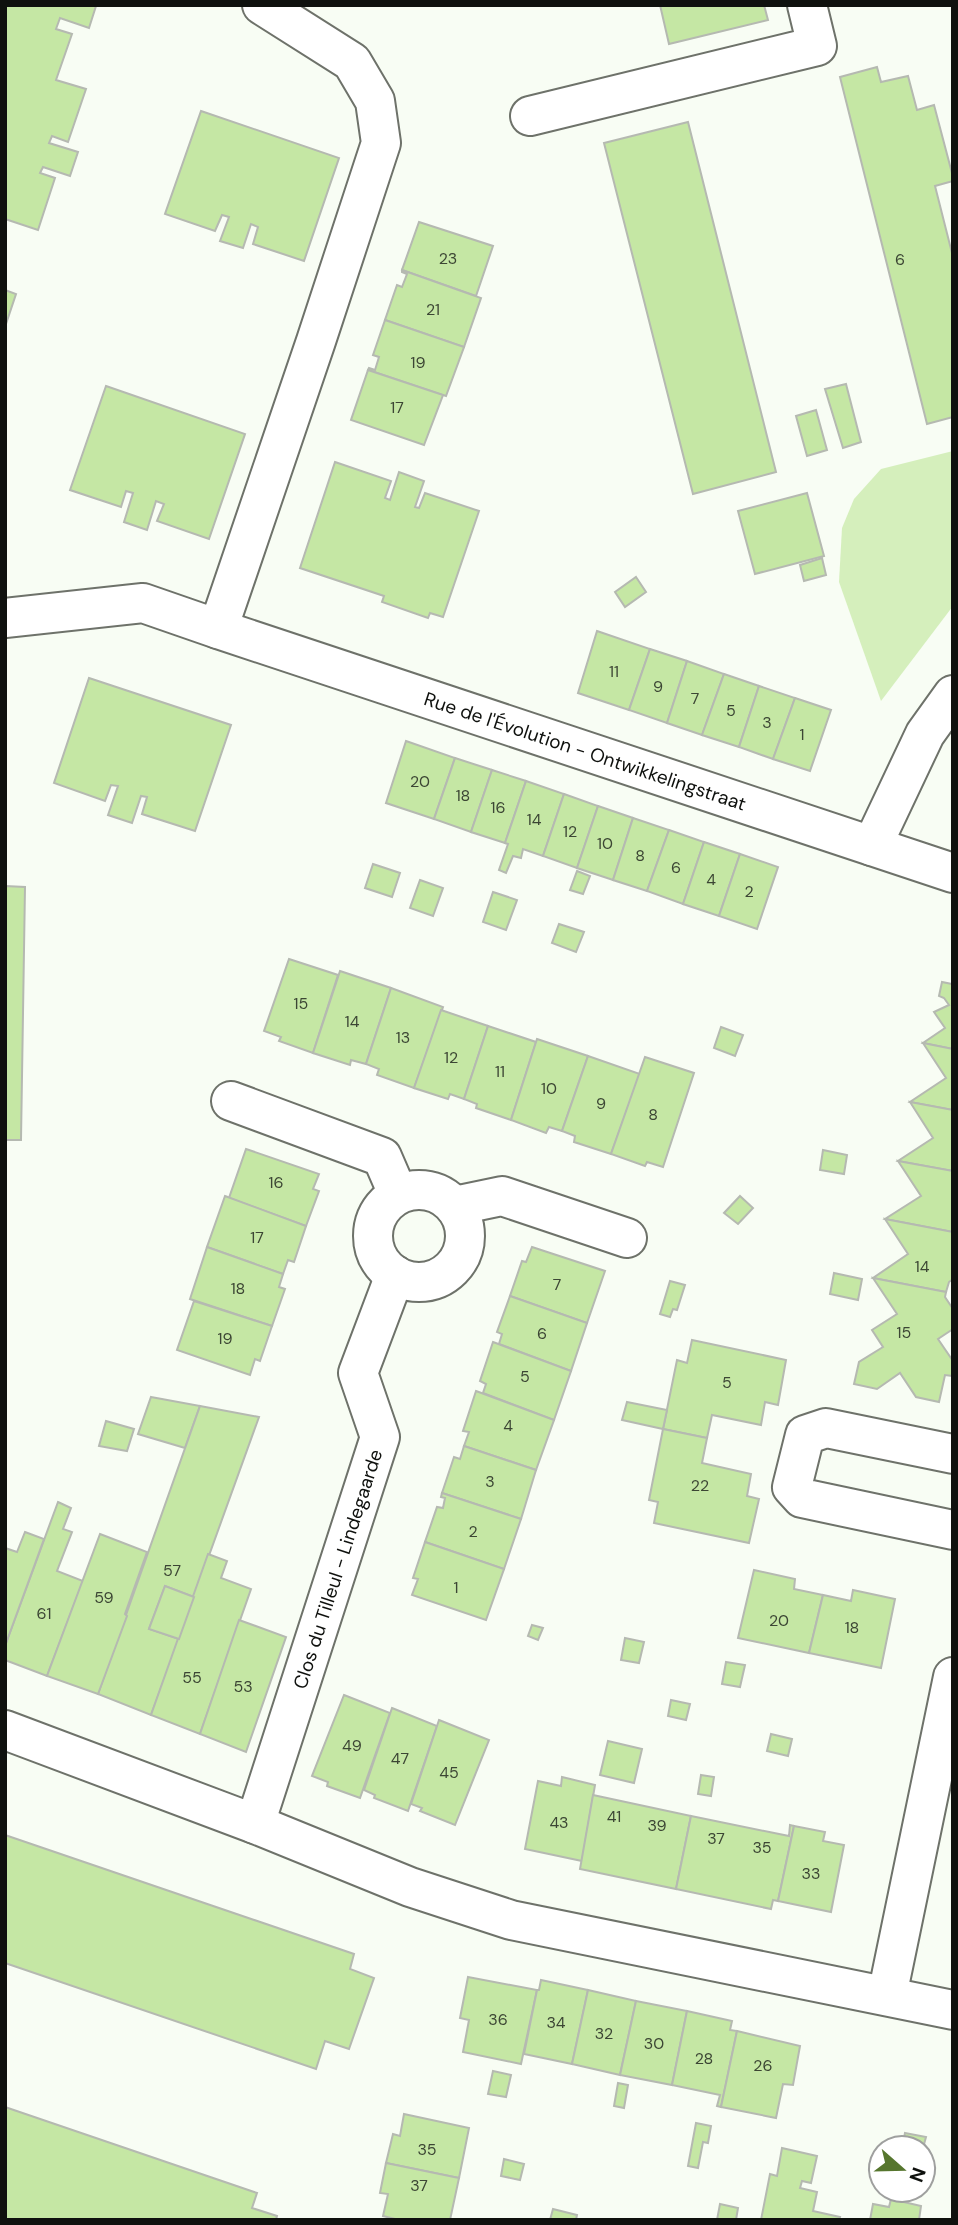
<svg xmlns="http://www.w3.org/2000/svg" width="958" height="2225" viewBox="0 0 958 2225" font-family="'DM Sans',sans-serif">
	<style>
		.green { fill: #d5efbc }
		.building { fill: #c5e7a4; stroke: #b5b9b1; stroke-width: 2 }
		.lines { fill: none; stroke-linecap: round; stroke-linejoin: round }
		.street-casing { stroke: #6e726a; stroke-width: 42 }
		.street { stroke: #fff; stroke-width: 38 }
		.labels { text-anchor: middle; dominant-baseline: central; stroke-width: 6; stroke-linejoin: round; paint-order: stroke }
		.number-label { font-size: 16px; fill: #3c4634 }
		.street-label { font-size: 19px; fill: #0f110e; stroke: #fff }
	</style>
	<rect width="100%" height="100%" fill="#f8fdf4"/>
	<path class="green" d="M 953,451 L 953,606 L 881,701 L 839,582 L 842,528 L 854,499 L 881,469 Z"/>
	<g class="building">
		<path d="M 5,5 L 96,6 L 89,28 L 60,18 L 56,29 L 72,34 L 56,80 L 86,89 L 68,142 L 52,136 L 49,143 L 78,152 L 70,176 L 43,167 L 40,173 L 55,178 L 38,230 L 5,219 Z"/>
		<path d="M 660,5 L 764,5 L 768,20 L 669,44 Z"/>
		<path d="M 877,67 L 881,82 L 908,76 L 917,110 L 934,105 L 953,177 L 953,181 L 935,186 L 953,257 L 953,417 L 927,424 L 840,77 Z"/>
		<path d="M 201,111 L 339,158 L 304,261 L 253,244 L 258,227 L 251,224 L 243,248 L 220,241 L 229,217 L 222,215 L 215,231 L 165,214 Z"/>
		<path d="M 688,122 L 776,472 L 693,494 L 604,143 Z"/>
		<path d="M 419,222 L 493,246 L 476,296 L 402,270 Z"/>
		<path d="M 402,270 L 481,298 L 464,347 L 385,320 L 397,285 L 402,287 L 407,274 L 402,272 Z"/>
		<path d="M 5,290 L 16,294 L 5,327 Z"/>
		<path d="M 385,320 L 464,347 L 446,396 L 368,370 L 369,368 L 375,370 L 379,357 L 373,355 Z"/>
		<path d="M 368,370 L 443,395 L 424,445 L 351,420 Z"/>
		<path d="M 846,384 L 861,442 L 843,448 L 825,389 Z"/>
		<path d="M 106,386 L 245,434 L 209,539 L 157,521 L 164,504 L 156,501 L 147,530 L 124,522 L 133,493 L 126,491 L 121,507 L 70,490 Z"/>
		<path d="M 816,410 L 827,450 L 807,456 L 796,416 Z"/>
		<path d="M 335,462 L 391,481 L 385,498 L 390,500 L 399,472 L 424,481 L 415,507 L 419,508 L 425,493 L 479,511 L 443,617 L 430,613 L 428,618 L 382,602 L 384,596 L 300,568 Z"/>
		<path d="M 807,493 L 824,556 L 755,574 L 738,511 Z"/>
		<path d="M 822,558 L 826,575 L 804,581 L 800,565 Z"/>
		<path d="M 636,577 L 646,592 L 625,607 L 615,592 Z"/>
		<path d="M 597,631 L 650,649 L 629,710 L 578,693 Z"/>
		<path d="M 650,649 L 687,661 L 667,723 L 629,710 Z"/>
		<path d="M 687,661 L 724,674 L 702,735 L 667,723 Z"/>
		<path d="M 724,674 L 759,686 L 739,747 L 702,735 Z"/>
		<path d="M 89,678 L 231,725 L 195,831 L 142,814 L 147,797 L 141,796 L 132,823 L 108,815 L 118,786 L 111,785 L 105,801 L 54,783 Z"/>
		<path d="M 759,686 L 795,698 L 773,759 L 739,747 Z"/>
		<path d="M 795,698 L 831,710 L 810,771 L 773,759 Z"/>
		<path d="M 406,741 L 455,758 L 434,819 L 386,803 Z"/>
		<path d="M 455,758 L 492,770 L 471,832 L 434,819 Z"/>
		<path d="M 492,770 L 526,781 L 505,843 L 471,832 Z"/>
		<path d="M 526,781 L 564,794 L 543,856 L 523,849 L 521,858 L 513,856 L 506,873 L 499,870 L 508,844 L 505,843 Z"/>
		<path d="M 564,794 L 598,806 L 577,868 L 543,856 Z"/>
		<path d="M 598,806 L 633,818 L 613,880 L 577,868 Z"/>
		<path d="M 633,818 L 669,830 L 647,891 L 613,880 Z"/>
		<path d="M 669,830 L 704,842 L 683,904 L 647,891 Z"/>
		<path d="M 704,842 L 740,854 L 719,916 L 683,904 Z"/>
		<path d="M 740,854 L 778,867 L 757,929 L 719,916 Z"/>
		<path d="M 373,864 L 400,873 L 392,897 L 365,888 Z"/>
		<path d="M 577,871 L 590,876 L 583,894 L 570,890 Z"/>
		<path d="M 420,880 L 443,888 L 433,916 L 410,908 Z"/>
		<path d="M 5,886 L 25,887 L 21,1140 L 5,1140 Z"/>
		<path d="M 493,892 L 517,900 L 506,930 L 483,922 Z"/>
		<path d="M 559,924 L 584,932 L 576,952 L 552,943 Z"/>
		<path d="M 289,959 L 338,975 L 313,1053 L 279,1041 L 281,1037 L 264,1031 Z"/>
		<path d="M 340,971 L 391,988 L 366,1064 L 351,1060 L 350,1065 L 313,1053 Z"/>
		<path d="M 953,980 L 953,1049 L 923,1043 L 945,1028 L 934,1012 L 949,1005 L 944,998 L 939,996 L 942,982 L 952,984 Z"/>
		<path d="M 391,988 L 443,1007 L 414,1088 L 377,1075 L 379,1069 L 366,1064 Z"/>
		<path d="M 441,1010 L 488,1026 L 464,1099 L 450,1094 L 448,1099 L 414,1088 Z"/>
		<path d="M 488,1026 L 536,1042 L 511,1120 L 476,1108 L 477,1104 L 464,1099 Z"/>
		<path d="M 721,1027 L 743,1035 L 735,1056 L 714,1048 Z"/>
		<path d="M 537,1039 L 588,1056 L 562,1131 L 549,1127 L 546,1133 L 511,1120 Z"/>
		<path d="M 923,1043 L 953,1049 L 953,1110 L 910,1102 L 946,1078 Z"/>
		<path d="M 588,1056 L 640,1074 L 611,1154 L 574,1142 L 575,1136 L 562,1131 Z"/>
		<path d="M 645,1057 L 694,1073 L 663,1167 L 647,1162 L 645,1166 L 611,1154 Z"/>
		<path d="M 910,1102 L 953,1110 L 953,1171 L 898,1161 L 933,1138 Z"/>
		<path d="M 246,1149 L 319,1174 L 313,1189 L 319,1191 L 306,1226 L 229,1198 Z"/>
		<path d="M 823,1150 L 847,1155 L 844,1174 L 820,1170 Z"/>
		<path d="M 898,1161 L 953,1171 L 953,1232 L 885,1219 L 921,1196 Z"/>
		<path d="M 225,1196 L 306,1226 L 294,1262 L 288,1260 L 283,1274 L 207,1247 Z"/>
		<path d="M 740,1196 L 753,1208 L 738,1224 L 724,1213 Z"/>
		<path d="M 885,1219 L 953,1232 L 953,1279 L 949,1282 L 946,1292 L 873,1278 L 908,1254 Z"/>
		<path d="M 207,1247 L 283,1274 L 279,1287 L 285,1289 L 272,1326 L 190,1299 Z"/>
		<path d="M 532,1247 L 605,1271 L 587,1323 L 510,1296 L 522,1261 L 526,1262 Z"/>
		<path d="M 834,1273 L 862,1279 L 858,1300 L 830,1294 Z"/>
		<path d="M 873,1278 L 946,1292 L 945,1297 L 953,1309 L 953,1329 L 938,1339 L 953,1361 L 953,1376 L 945,1375 L 939,1402 L 916,1397 L 900,1373 L 877,1389 L 854,1384 L 859,1362 L 883,1347 L 872,1330 L 897,1314 Z"/>
		<path d="M 670,1281 L 685,1285 L 677,1310 L 673,1309 L 670,1317 L 660,1314 Z"/>
		<path d="M 510,1296 L 587,1323 L 571,1371 L 499,1344 L 502,1334 L 497,1332 Z"/>
		<path d="M 194,1301 L 272,1326 L 260,1361 L 255,1359 L 250,1375 L 177,1350 Z"/>
		<path d="M 692,1340 L 786,1360 L 778,1405 L 765,1402 L 761,1425 L 712,1415 L 707,1438 L 663,1429 L 677,1360 L 687,1363 Z"/>
		<path d="M 493,1342 L 571,1371 L 554,1420 L 483,1393 L 486,1384 L 480,1381 Z"/>
		<path d="M 476,1391 L 554,1420 L 536,1470 L 464,1446 L 469,1432 L 463,1431 Z"/>
		<path d="M 151,1397 L 200,1406 L 185,1448 L 138,1434 Z"/>
		<path d="M 627,1402 L 667,1410 L 663,1429 L 622,1420 Z"/>
		<path d="M 200,1406 L 259,1417 L 194,1597 L 165,1586 L 149,1629 L 179,1639 L 151,1715 L 98,1694 Z"/>
		<path d="M 106,1421 L 134,1429 L 127,1451 L 99,1446 Z"/>
		<path d="M 663,1429 L 707,1438 L 702,1463 L 751,1474 L 747,1496 L 759,1499 L 749,1543 L 654,1523 L 658,1502 L 649,1500 Z"/>
		<path d="M 464,1446 L 536,1470 L 521,1519 L 442,1493 L 454,1457 L 460,1459 Z"/>
		<path d="M 442,1493 L 521,1519 L 504,1569 L 425,1542 L 437,1507 L 443,1508 L 445,1498 L 441,1497 Z"/>
		<path d="M 58,1502 L 71,1508 L 63,1529 L 72,1532 L 57,1571 L 83,1581 L 47,1676 L 5,1660 L 5,1646 Z"/>
		<path d="M 25,1532 L 44,1539 L 5,1646 L 5,1548 L 17,1552 Z"/>
		<path d="M 100,1534 L 147,1552 L 125,1614 L 127,1616 L 98,1694 L 47,1676 Z"/>
		<path d="M 425,1542 L 504,1569 L 486,1620 L 412,1595 L 418,1579 L 413,1578 Z"/>
		<path d="M 208,1554 L 227,1561 L 221,1578 L 251,1589 L 200,1734 L 151,1715 Z"/>
		<path d="M 754,1570 L 795,1579 L 794,1589 L 823,1595 L 809,1653 L 738,1638 Z"/>
		<path d="M 165,1586 L 194,1597 L 179,1639 L 149,1629 Z"/>
		<path d="M 853,1590 L 895,1599 L 881,1668 L 809,1653 L 823,1595 L 851,1601 Z"/>
		<path d="M 239,1620 L 286,1637 L 246,1752 L 200,1734 Z"/>
		<path d="M 532,1625 L 543,1628 L 538,1640 L 528,1636 Z"/>
		<path d="M 625,1638 L 644,1642 L 639,1663 L 621,1660 Z"/>
		<path d="M 726,1662 L 745,1665 L 740,1687 L 722,1684 Z"/>
		<path d="M 344,1695 L 390,1713 L 360,1798 L 327,1786 L 328,1782 L 312,1776 Z"/>
		<path d="M 671,1700 L 690,1704 L 686,1720 L 668,1716 Z"/>
		<path d="M 392,1708 L 437,1726 L 408,1811 L 374,1798 L 375,1795 L 364,1790 Z"/>
		<path d="M 439,1720 L 489,1740 L 455,1825 L 420,1811 L 422,1808 L 411,1804 Z"/>
		<path d="M 771,1734 L 792,1739 L 788,1756 L 767,1751 Z"/>
		<path d="M 608,1741 L 642,1749 L 634,1783 L 600,1775 Z"/>
		<path d="M 701,1775 L 714,1777 L 711,1796 L 698,1794 Z"/>
		<path d="M 562,1777 L 595,1785 L 582,1861 L 525,1849 L 538,1781 L 561,1786 Z"/>
		<path d="M 593,1795 L 691,1816 L 676,1889 L 580,1869 Z"/>
		<path d="M 691,1816 L 789,1836 L 790,1825 L 794,1826 L 778,1901 L 773,1900 L 771,1909 L 676,1889 Z"/>
		<path d="M 794,1826 L 825,1832 L 823,1841 L 844,1845 L 831,1912 L 778,1901 Z"/>
		<path d="M 5,1835 L 354,1954 L 350,1969 L 374,1978 L 349,2049 L 325,2041 L 316,2069 L 5,1963 Z"/>
		<path d="M 468,1977 L 537,1990 L 521,2064 L 463,2052 L 469,2020 L 460,2018 Z"/>
		<path d="M 541,1980 L 588,1990 L 572,2064 L 524,2054 L 537,1990 L 539,1990 Z"/>
		<path d="M 588,1990 L 636,2001 L 620,2075 L 572,2064 Z"/>
		<path d="M 636,2001 L 687,2011 L 672,2085 L 620,2075 Z"/>
		<path d="M 687,2011 L 732,2021 L 730,2030 L 737,2031 L 721,2107 L 717,2106 L 720,2095 L 672,2085 Z"/>
		<path d="M 737,2031 L 800,2046 L 793,2085 L 783,2084 L 776,2118 L 721,2107 Z"/>
		<path d="M 493,2071 L 511,2075 L 506,2097 L 488,2094 Z"/>
		<path d="M 618,2083 L 628,2085 L 624,2108 L 614,2106 Z"/>
		<path d="M 5,2107 L 257,2193 L 252,2208 L 277,2216 L 276,2220 L 5,2220 Z"/>
		<path d="M 404,2114 L 469,2128 L 459,2178 L 386,2163 L 393,2134 L 400,2136 Z"/>
		<path d="M 696,2123 L 711,2126 L 708,2143 L 703,2142 L 698,2168 L 688,2166 Z"/>
		<path d="M 905,2133 L 926,2137 L 923,2148 L 902,2148 Z"/>
		<path d="M 782,2148 L 817,2156 L 811,2183 L 802,2181 L 800,2188 L 817,2192 L 813,2211 L 840,2217 L 839,2220 L 761,2220 L 770,2174 L 777,2176 Z"/>
		<path d="M 504,2159 L 524,2164 L 520,2180 L 501,2176 Z"/>
		<path d="M 386,2163 L 459,2178 L 450,2220 L 399,2220 L 383,2216 L 388,2194 L 380,2193 Z"/>
		<path d="M 891,2199 L 921,2206 L 919,2220 L 870,2220 L 873,2204 L 889,2207 Z"/>
		<path d="M 720,2204 L 738,2208 L 736,2220 L 717,2220 Z"/>
		<path d="M 553,2209 L 577,2215 L 576,2220 L 550,2220 Z"/>
	</g>
	<g class="lines">
		<g class="street-casing">
			<g id="street">
				<path d="M 530,116 L 817,46 L 807,5"/>
				<path d="M 5,618 L 143,603 L 218,629 L 316,341 L 381,143 L 375,101 L 352,62 L 262,5"/>
				<path id="s1" d="M 218,629 L 953,873"/>
				<path d="M 872,846 L 925,734 L 953,695"/>
				<path d="M 231,1101 L 382,1157 L 398,1194"/>
				<circle cx="419" cy="1236" r="46"/>
				<path d="M 454,1206 L 502,1196 L 627,1238"/>
				<path d="M 953,1454 L 826,1428 L 805,1435 L 792,1487 L 802,1498 L 953,1530"/>
				<path d="M 5,1730 L 255,1824 L 410,1887 L 511,1920 L 953,2010"/>
				<path id="s2" d="M 255,1824 L 380,1437 L 358,1373 L 395,1275"/>
				<path d="M 887,1996 L 953,1677"/>
			</g>
		</g>
		<use href="#street" class="street"/>
	</g>
	<g class="labels">
		<g class="number-label">
			<text x="448" y="258">23</text>
			<text x="900" y="259">6</text>
			<text x="433" y="309">21</text>
			<text x="418" y="362">19</text>
			<text x="397" y="407">17</text>
			<text x="614" y="671">11</text>
			<text x="658" y="686">9</text>
			<text x="695" y="698">7</text>
			<text x="731" y="710">5</text>
			<text x="767" y="722">3</text>
			<text x="802" y="734">1</text>
			<text x="420" y="781">20</text>
			<text x="463" y="795">18</text>
			<text x="498" y="807">16</text>
			<text x="534" y="819">14</text>
			<text x="570" y="831">12</text>
			<text x="605" y="843">10</text>
			<text x="640" y="855">8</text>
			<text x="676" y="867">6</text>
			<text x="711" y="879">4</text>
			<text x="749" y="891">2</text>
			<text x="301" y="1003">15</text>
			<text x="352" y="1021">14</text>
			<text x="403" y="1037">13</text>
			<text x="451" y="1057">12</text>
			<text x="500" y="1071">11</text>
			<text x="549" y="1088">10</text>
			<text x="601" y="1103">9</text>
			<text x="653" y="1114">8</text>
			<text x="276" y="1182">16</text>
			<text x="257" y="1237">17</text>
			<text x="922" y="1266">14</text>
			<text x="557" y="1284">7</text>
			<text x="238" y="1288">18</text>
			<text x="904" y="1332">15</text>
			<text x="542" y="1333">6</text>
			<text x="225" y="1338">19</text>
			<text x="525" y="1376">5</text>
			<text x="727" y="1382">5</text>
			<text x="508" y="1425">4</text>
			<text x="490" y="1481">3</text>
			<text x="700" y="1485">22</text>
			<text x="473" y="1531">2</text>
			<text x="172" y="1570">57</text>
			<text x="456" y="1587">1</text>
			<text x="104" y="1597">59</text>
			<text x="44" y="1613">61</text>
			<text x="779" y="1620">20</text>
			<text x="852" y="1627">18</text>
			<text x="192" y="1677">55</text>
			<text x="243" y="1686">53</text>
			<text x="352" y="1745">49</text>
			<text x="400" y="1758">47</text>
			<text x="449" y="1772">45</text>
			<text x="614" y="1816">41</text>
			<text x="559" y="1822">43</text>
			<text x="657" y="1825">39</text>
			<text x="716" y="1838">37</text>
			<text x="762" y="1847">35</text>
			<text x="811" y="1873">33</text>
			<text x="498" y="2019">36</text>
			<text x="556" y="2022">34</text>
			<text x="604" y="2033">32</text>
			<text x="654" y="2043">30</text>
			<text x="704" y="2058">28</text>
			<text x="763" y="2065">26</text>
			<text x="427" y="2149">35</text>
			<text x="419" y="2185">37</text>
		</g>
		<g class="street-label">
			<text stroke="none"><textPath href="#s1" startOffset="387">Rue de l'Évolution - Ontwikkelingstraat</textPath></text>
			<text stroke="none"><textPath href="#s2" startOffset="268">Clos du Tilleul - Lindegaarde</textPath></text>
		</g>
	</g>
	<rect width="958" height="2225" fill="none" stroke="#0f110e" stroke-width="14"/>
	<g transform="translate(902 2169) rotate(110)"><circle r="33" fill="#ffffff" stroke="#9fa09f" stroke-width="2"/>
	<path d="M0-5L12 26L0 18L-12 26Z" fill="#56762e"/>
	<text y="-10" font-size="19" font-weight="bold" text-anchor="middle" fill="#0f110e">N</text>
	</g>
</svg>
